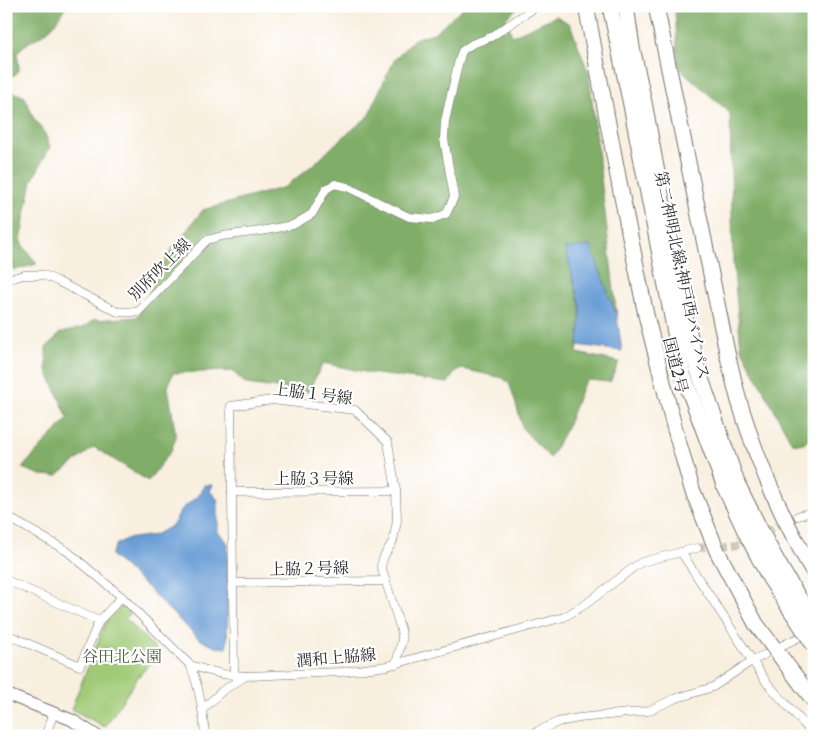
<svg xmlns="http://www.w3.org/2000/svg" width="820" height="742" viewBox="0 0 820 742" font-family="'Libre Caslon Text','Noto Serif JP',serif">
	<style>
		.green { fill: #a0ca77; stroke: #667a51 }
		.forest { fill: #80ae68; stroke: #566c4a }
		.water { fill: #699dd5; stroke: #4a6480 }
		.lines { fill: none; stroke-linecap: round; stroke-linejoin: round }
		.street-tunnel { stroke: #cfc8bb; stroke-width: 8; stroke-dasharray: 8 4; stroke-linecap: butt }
		.street-casing { stroke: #73706a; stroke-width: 9 }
		.secondary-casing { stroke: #73706a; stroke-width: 13 }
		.highway-casing { stroke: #73706a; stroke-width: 17 }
		.street { stroke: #fff; stroke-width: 8 }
		.secondary { stroke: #fff; stroke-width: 11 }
		.highway { stroke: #fff; stroke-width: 15 }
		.highway-bridge-casing { stroke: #73706a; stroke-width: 17; stroke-linecap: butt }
		.highway-bridge { stroke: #fff; stroke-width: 15 }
		.labels { text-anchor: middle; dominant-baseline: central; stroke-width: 4.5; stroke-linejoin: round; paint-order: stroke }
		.street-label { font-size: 16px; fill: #2b2b2b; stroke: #fff }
		.park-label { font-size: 16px; fill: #4e5b42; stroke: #fff }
	</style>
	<rect width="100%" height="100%" fill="#fff"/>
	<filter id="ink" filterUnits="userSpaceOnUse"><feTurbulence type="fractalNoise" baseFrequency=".02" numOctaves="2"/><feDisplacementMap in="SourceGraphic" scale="10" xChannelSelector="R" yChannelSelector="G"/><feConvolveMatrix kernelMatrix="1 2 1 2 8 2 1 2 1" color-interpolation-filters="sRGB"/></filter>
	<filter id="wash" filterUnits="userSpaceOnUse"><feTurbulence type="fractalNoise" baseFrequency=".0096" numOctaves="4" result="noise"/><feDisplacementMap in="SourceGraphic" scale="20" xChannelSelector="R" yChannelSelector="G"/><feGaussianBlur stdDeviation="1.12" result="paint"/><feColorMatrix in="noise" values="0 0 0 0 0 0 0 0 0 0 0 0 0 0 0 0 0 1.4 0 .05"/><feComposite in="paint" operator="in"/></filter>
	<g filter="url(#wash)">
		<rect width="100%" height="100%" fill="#f8efdf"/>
		<path class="green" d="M 120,607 L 126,608 L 131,613 L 125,618 L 160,653 L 138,677 L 105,727 L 71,709 L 107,619 Z"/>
		<g class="forest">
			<path d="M 6,6 L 66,6 C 60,16 55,25 46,32 C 37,39 24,43 17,53 L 19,68 L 16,74 L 6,79 Z"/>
			<path d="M 465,6 L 519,6 L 506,18 L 512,36 L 556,16 L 570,24 L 589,74 L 617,317 L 591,247 L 565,248 L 580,305 L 580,332 L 577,353 L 619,362 L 610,382 L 588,380 L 583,385 L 567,427 L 550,458 L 523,429 L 514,397 L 509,383 L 503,378 L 463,369 L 456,371 L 448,383 L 369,373 L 323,363 L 308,392 L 246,384 L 232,371 L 173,373 L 168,387 L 176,437 L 171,451 L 148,481 L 94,447 L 57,476 L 41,475 L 22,468 L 68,418 L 47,371 L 46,348 L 60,333 L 82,328 L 94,320 L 137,317 L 171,250 L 203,210 L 285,187 L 320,159 L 334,145 L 370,115 L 375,100 L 395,59 L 414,39 L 434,33 Z"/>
			<path d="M 675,6 L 814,6 L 814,436 C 805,443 803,445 792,443 L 741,348 L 733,261 L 730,113 L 678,67 Z"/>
			<path d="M 6,89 L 25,97 L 33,117 L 45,134 L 50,147 L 32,181 L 24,219 L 21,243 L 37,264 L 15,270 L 6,264 Z"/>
		</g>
		<g class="water">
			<path d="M 591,246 L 617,317 L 622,351 L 578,345 L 581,313 L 580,305 L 565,248 Z"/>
			<path d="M 204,485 L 213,485 L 210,491 L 218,500 L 218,532 L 228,543 L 227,648 L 216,647 L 206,643 L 197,637 L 159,600 L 150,590 L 111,555 L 116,545 L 126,539 L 155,535 L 173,525 L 181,510 L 201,493 Z"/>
		</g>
	</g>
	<g filter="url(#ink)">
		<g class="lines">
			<g class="street-tunnel">
				<path d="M 766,532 L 798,516"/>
				<path d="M 697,548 L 740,544"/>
			</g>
			<g class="street-casing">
				<g id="street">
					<path d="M 6,280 L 24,275 L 44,275 L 57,281 L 118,312 L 138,312 L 207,240 L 222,236 L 261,231 L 293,225 L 312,214 L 326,189 L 335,184 L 347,187 L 409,217 L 432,219 L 446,214 L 454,197 L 444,139 L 445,121 L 458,64 L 462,51 L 472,44 L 491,37 L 537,6"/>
					<path d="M 232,492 L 396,491"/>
					<path d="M 6,516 L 67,551 L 122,597 L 190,665 L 206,670 L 223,674 L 246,676 L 341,672 L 387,666 L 564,617 L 586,604 L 634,567 L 642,562 L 697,548"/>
					<path d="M 798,516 L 814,511"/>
					<path d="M 681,552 L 767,683 L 814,735"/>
					<path d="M 6,580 L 99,621"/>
					<path d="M 233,583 L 385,581"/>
					<path d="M 6,634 L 80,666 L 99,621 L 122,597"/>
					<path d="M 783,645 L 814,630"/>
					<path d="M 190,665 C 199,685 203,712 205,734 L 207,736"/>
					<path d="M 234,674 L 231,406 L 272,400 L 355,410 L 388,442 L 396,491 L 397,521 L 393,541 L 384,556 L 381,566 L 401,630 L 402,640 L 396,664"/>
					<path d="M 203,709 L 222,691 L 246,676"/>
					<path d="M 45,736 L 54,713"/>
					<path d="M 532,736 L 538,731 L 558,722 L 579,718 L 648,711 L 674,699 L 713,687 L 753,660 L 764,655"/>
				</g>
			</g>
			<g class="secondary-casing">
				<path id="secondary" d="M 6,694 L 72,720 L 97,736"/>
			</g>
			<g class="highway-casing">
				<g id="highway">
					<path d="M 586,6 L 619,182 L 646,315 L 674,426 L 692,489 L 717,551 L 756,624 L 814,701"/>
					<path d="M 610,6 L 631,105 L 683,374 L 725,488"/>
					<path d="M 626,6 L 632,47 L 644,102 L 678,286 L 697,367 L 737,483"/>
					<path d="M 656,6 L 728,357 C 732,372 735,387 739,401 C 757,461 782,519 814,573"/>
				</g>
			</g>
			<use href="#street" class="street"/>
			<use href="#secondary" class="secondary"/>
			<use href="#highway" class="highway"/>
			<g class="highway-bridge-casing">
				<g id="highway-bridge">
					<path d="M 737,483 C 760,530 783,577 814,620"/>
					<path d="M 725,488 L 747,535 L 769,577 L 814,645"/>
				</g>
			</g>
			<use href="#highway-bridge" class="highway-bridge"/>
		</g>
	</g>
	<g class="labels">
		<g class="street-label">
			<text transform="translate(159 269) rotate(-45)">別府吹上線</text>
			<text transform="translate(683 275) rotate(78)">第二神明北線;神戸西バイパス</text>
			<text transform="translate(676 365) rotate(76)">国道2号</text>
			<text transform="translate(313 393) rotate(7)">上脇１号線</text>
			<text x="314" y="478">上脇３号線</text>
			<text transform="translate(309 568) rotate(-1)">上脇２号線</text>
			<text transform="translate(336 657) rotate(-5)">潤和上脇線</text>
		</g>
		<g class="park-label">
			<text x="122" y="656">谷田北公園</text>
		</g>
	</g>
	<rect width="820" height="742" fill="none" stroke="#fff" stroke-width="25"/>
</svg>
